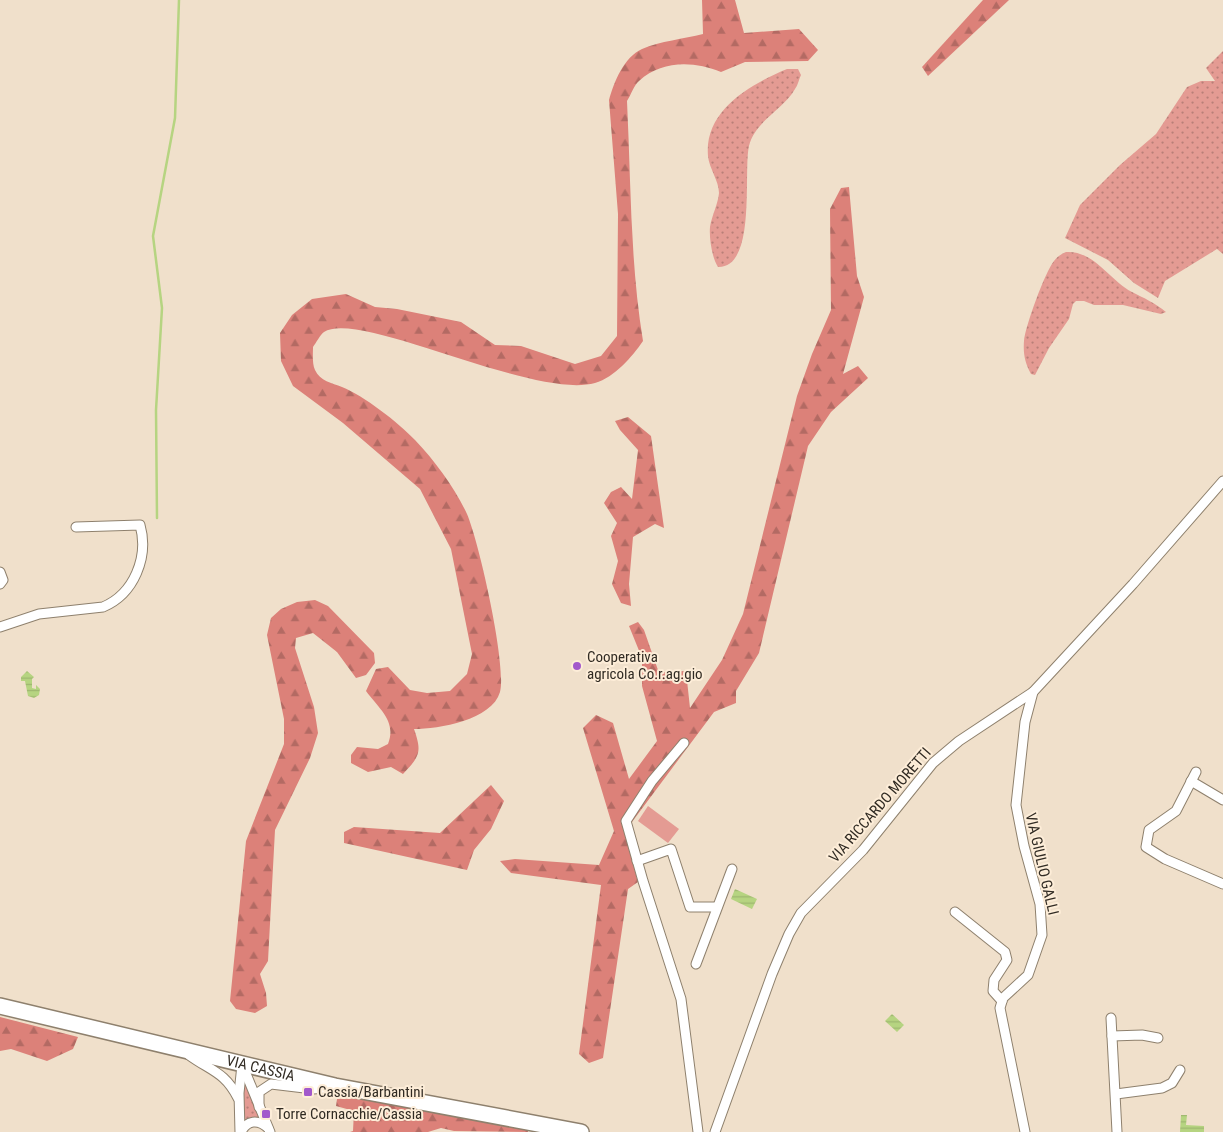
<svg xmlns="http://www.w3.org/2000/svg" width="1223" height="1132" viewBox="0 0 1223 1132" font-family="'Roboto Condensed',sans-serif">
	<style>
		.grass { fill: url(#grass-dots) }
		.forest { fill: url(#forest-firs) }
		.garden { fill: #e49b93 }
		.water { fill: url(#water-rules) }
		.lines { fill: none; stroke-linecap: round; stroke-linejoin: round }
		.stream { stroke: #b6d481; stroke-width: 2.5 }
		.street-casing { stroke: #8e806d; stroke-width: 11 }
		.primary-casing { stroke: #8e806d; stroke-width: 18 }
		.street { stroke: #fff; stroke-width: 9 }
		.primary { stroke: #fff; stroke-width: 15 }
		.poi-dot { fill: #a258cb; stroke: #fdedd8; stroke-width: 2 }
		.labels { text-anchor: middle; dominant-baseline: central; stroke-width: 4; stroke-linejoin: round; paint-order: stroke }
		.poi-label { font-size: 15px; fill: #312b23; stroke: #fdedd8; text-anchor: start }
		.street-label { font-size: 15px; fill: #312b23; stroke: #fdedd8 }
	</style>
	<defs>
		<pattern id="grass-dots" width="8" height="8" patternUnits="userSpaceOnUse" patternTransform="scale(1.25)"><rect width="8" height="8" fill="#e49b93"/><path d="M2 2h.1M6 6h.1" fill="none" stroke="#b97f78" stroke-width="1.8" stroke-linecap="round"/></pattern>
		<pattern id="forest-firs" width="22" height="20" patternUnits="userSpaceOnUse" patternTransform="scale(1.25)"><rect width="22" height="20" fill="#dc8179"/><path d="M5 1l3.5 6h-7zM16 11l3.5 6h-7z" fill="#b36a63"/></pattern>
		<pattern id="water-rules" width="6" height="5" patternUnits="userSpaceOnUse" patternTransform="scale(1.25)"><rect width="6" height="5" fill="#b6d481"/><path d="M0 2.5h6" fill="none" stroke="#9db66f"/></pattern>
	</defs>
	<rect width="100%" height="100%" fill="#f0e0cb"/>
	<g class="grass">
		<path d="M 1223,51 L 1223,254 L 1217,249 L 1165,281 L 1158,298 L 1134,283 L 1108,260 L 1065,238 L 1080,205 L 1120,165 L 1156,134 L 1187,87 L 1201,81 L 1215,81 L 1206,68 Z"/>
		<path d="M 787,69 L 798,69 L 801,75 C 799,79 798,85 795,89 C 783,110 755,121 749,146 C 743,171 757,268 718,267 C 712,258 709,238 710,227 C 712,215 718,204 719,193 C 719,181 709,168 708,156 C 704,110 751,84 787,69 Z"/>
		<path d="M 1066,252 C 1094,250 1110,281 1132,292 C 1144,298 1155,303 1166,312 L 1161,314 L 1123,305 L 1094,305 L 1084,301 L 1076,301 L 1073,304 L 1069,319 L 1049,348 L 1035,375 L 1031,374 C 1025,363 1023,354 1024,341 C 1025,327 1045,272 1054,261 C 1057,257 1061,254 1066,252 Z"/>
		<path d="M 242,1080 L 244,1081 L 259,1117 L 244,1124 Z"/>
	</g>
	<g class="forest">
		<path d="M 702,0 L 735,0 L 744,33 L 799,29 L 818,50 L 808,61 L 745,62 L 721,72 C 694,61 662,60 639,81 C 634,85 631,95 627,101 C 631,181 630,262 643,341 C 632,357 615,377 595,383 C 533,400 359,309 324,332 C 320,335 316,343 313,347 C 313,353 312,364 315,370 C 320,381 332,383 342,387 C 363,395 399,423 415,440 C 435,461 455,488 467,514 C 479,542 507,665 500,692 C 492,720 439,729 414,729 C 422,752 420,756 403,774 L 391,767 L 368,772 L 351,763 L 351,755 L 357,747 L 378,749 L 388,744 C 397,721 379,709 366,691 L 376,669 L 388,667 L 410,690 L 427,693 L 450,691 L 467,674 L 472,654 L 451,549 L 420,489 L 343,423 L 293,386 L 281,361 L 280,333 L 292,315 L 312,299 L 346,294 L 375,307 L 397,309 L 461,322 L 495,345 L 521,346 L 575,364 L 601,356 L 617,336 L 618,214 L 609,100 C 614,82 624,57 642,49 C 660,41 684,39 703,34 Z"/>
		<path d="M 983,0 L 1009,0 L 928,76 L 922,67 Z"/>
		<path d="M 849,187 L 857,276 L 864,297 L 843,374 L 858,366 L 868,378 L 831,412 L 808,446 L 759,653 L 736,691 L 736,703 L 714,712 L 632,822 L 623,827 L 638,882 L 628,889 L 603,1058 L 589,1063 L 579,1054 L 601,885 L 511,873 L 500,861 L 515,859 L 599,865 L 614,831 L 583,728 L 596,715 L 613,723 L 629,779 L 657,741 L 642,686 L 642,658 L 629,626 L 638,622 L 644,630 L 658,670 L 664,672 L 686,671 L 690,708 L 722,660 L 743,614 L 797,396 L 812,354 L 831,310 L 830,209 L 841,188 Z"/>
		<path d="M 628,417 L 651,436 L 664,528 L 655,524 L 633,537 L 629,584 L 631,606 L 621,603 L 612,584 L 618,561 L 611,536 L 617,523 L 604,503 L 611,492 L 621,487 L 632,499 L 638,450 L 620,430 L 615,421 Z"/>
		<path d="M 315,600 L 328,606 L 374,653 L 375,663 L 366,675 L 356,678 L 337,652 L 313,633 L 296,638 L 295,648 L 314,707 L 318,733 L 310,758 L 275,830 L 268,961 L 260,974 L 266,993 L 267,1006 L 255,1013 L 236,1009 L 230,1001 L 246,841 L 284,744 L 284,719 L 267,635 L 271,618 L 281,609 L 297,602 Z"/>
		<path d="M 491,785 L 504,801 L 491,829 L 474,850 L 467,870 L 344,843 L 344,832 L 354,827 L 440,833 Z"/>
		<path d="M 0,1017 L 78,1037 L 73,1049 L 47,1061 L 11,1049 L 0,1051 Z"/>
		<path d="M 360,1098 L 527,1127 L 528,1132 L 454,1131 L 441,1128 L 428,1132 L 350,1132 L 353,1131 L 354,1111 L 336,1106 L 337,1099 Z"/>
	</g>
	<path class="garden" d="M 648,806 L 679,829 L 668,843 L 638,821 Z"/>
	<g class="water">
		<path d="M 27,671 L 34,677 L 32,679 L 32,688 L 36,689 L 36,685 L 40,689 L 39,695 L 34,698 L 28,696 L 25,681 L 21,681 L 21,677 Z"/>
		<path d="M 735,889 L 757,899 L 752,909 L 731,899 Z"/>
		<path d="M 892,1014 L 904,1025 L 897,1032 L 885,1021 Z"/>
		<path d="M 1181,1115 L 1187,1115 L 1186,1125 L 1204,1126 L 1204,1132 L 1180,1132 Z"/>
	</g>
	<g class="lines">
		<path class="stream" d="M 157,518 L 156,410 L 162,308 L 153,236 L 175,118 L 179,0"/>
		<g class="street-casing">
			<g id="street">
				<path d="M 0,572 L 3,580 L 0,584"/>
				<path d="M 0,627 L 39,614 L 103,607 C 134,594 149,557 140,525 L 76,527"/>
				<path d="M 684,743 L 652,781 L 626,821 L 643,881 L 681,999 L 698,1132"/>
				<path d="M 1196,772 L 1176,811 L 1149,830 L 1146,847 L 1165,859 L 1223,884"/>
				<path d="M 1191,781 L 1223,800"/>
				<path d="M 637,861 L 671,849 L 690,907 L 717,907"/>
				<path d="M 955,912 L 1005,952 L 1007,960 L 994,980 L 993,991 L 1002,1001"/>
				<path d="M 696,964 L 732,869"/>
				<path d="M 1111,1018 L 1117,1132"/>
				<path d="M 1112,1036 L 1142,1035 L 1158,1038"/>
				<path d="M 189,1055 C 211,1071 225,1072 238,1098"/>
				<path d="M 242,1064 L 270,1132"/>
				<path d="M 1116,1094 L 1162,1088 L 1172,1083 L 1180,1070"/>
				<path d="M 259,1107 L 259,1092 L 271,1084 L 313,1089 L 328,1088"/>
				<path d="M 240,1132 L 239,1093 L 242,1065"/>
				<path d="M 241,1132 C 247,1120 258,1119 268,1128"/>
				<path d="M 715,1132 L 772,974 L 789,934 L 801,913 L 863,850 L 933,763 L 959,741 L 1033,692"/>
				<path d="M 1025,1132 L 1000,1008 L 1003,998 L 1028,975 L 1042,935 L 1040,904 L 1024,846 L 1016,805 L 1025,722 L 1033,692 L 1133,584 L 1223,481"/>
			</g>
		</g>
		<g class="primary-casing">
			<g id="primary">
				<path id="s1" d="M 0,1006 L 335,1086 L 581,1132"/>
			</g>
		</g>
		<use href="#street" class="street"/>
		<use href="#primary" class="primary"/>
	</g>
	<g class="poi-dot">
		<circle cx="577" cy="666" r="5"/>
		<rect x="303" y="1087" width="10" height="10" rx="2.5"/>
		<rect x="261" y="1109" width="10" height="10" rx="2.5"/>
	</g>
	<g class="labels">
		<g class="poi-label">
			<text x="587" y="657">Cooperativa<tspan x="587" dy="17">agricola Co.r.ag.gio</tspan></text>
			<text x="318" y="1092">Cassia/Barbantini</text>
			<text x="276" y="1114">Torre Cornacchie/Cassia</text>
		</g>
		<g class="street-label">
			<text transform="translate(880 805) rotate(-49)">VIA RICCARDO MORETTI</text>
			<text transform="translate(1042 864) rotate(77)">VIA GIULIO GALLI</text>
			<text stroke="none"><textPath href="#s1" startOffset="268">VIA CASSIA</textPath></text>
		</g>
	</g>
</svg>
